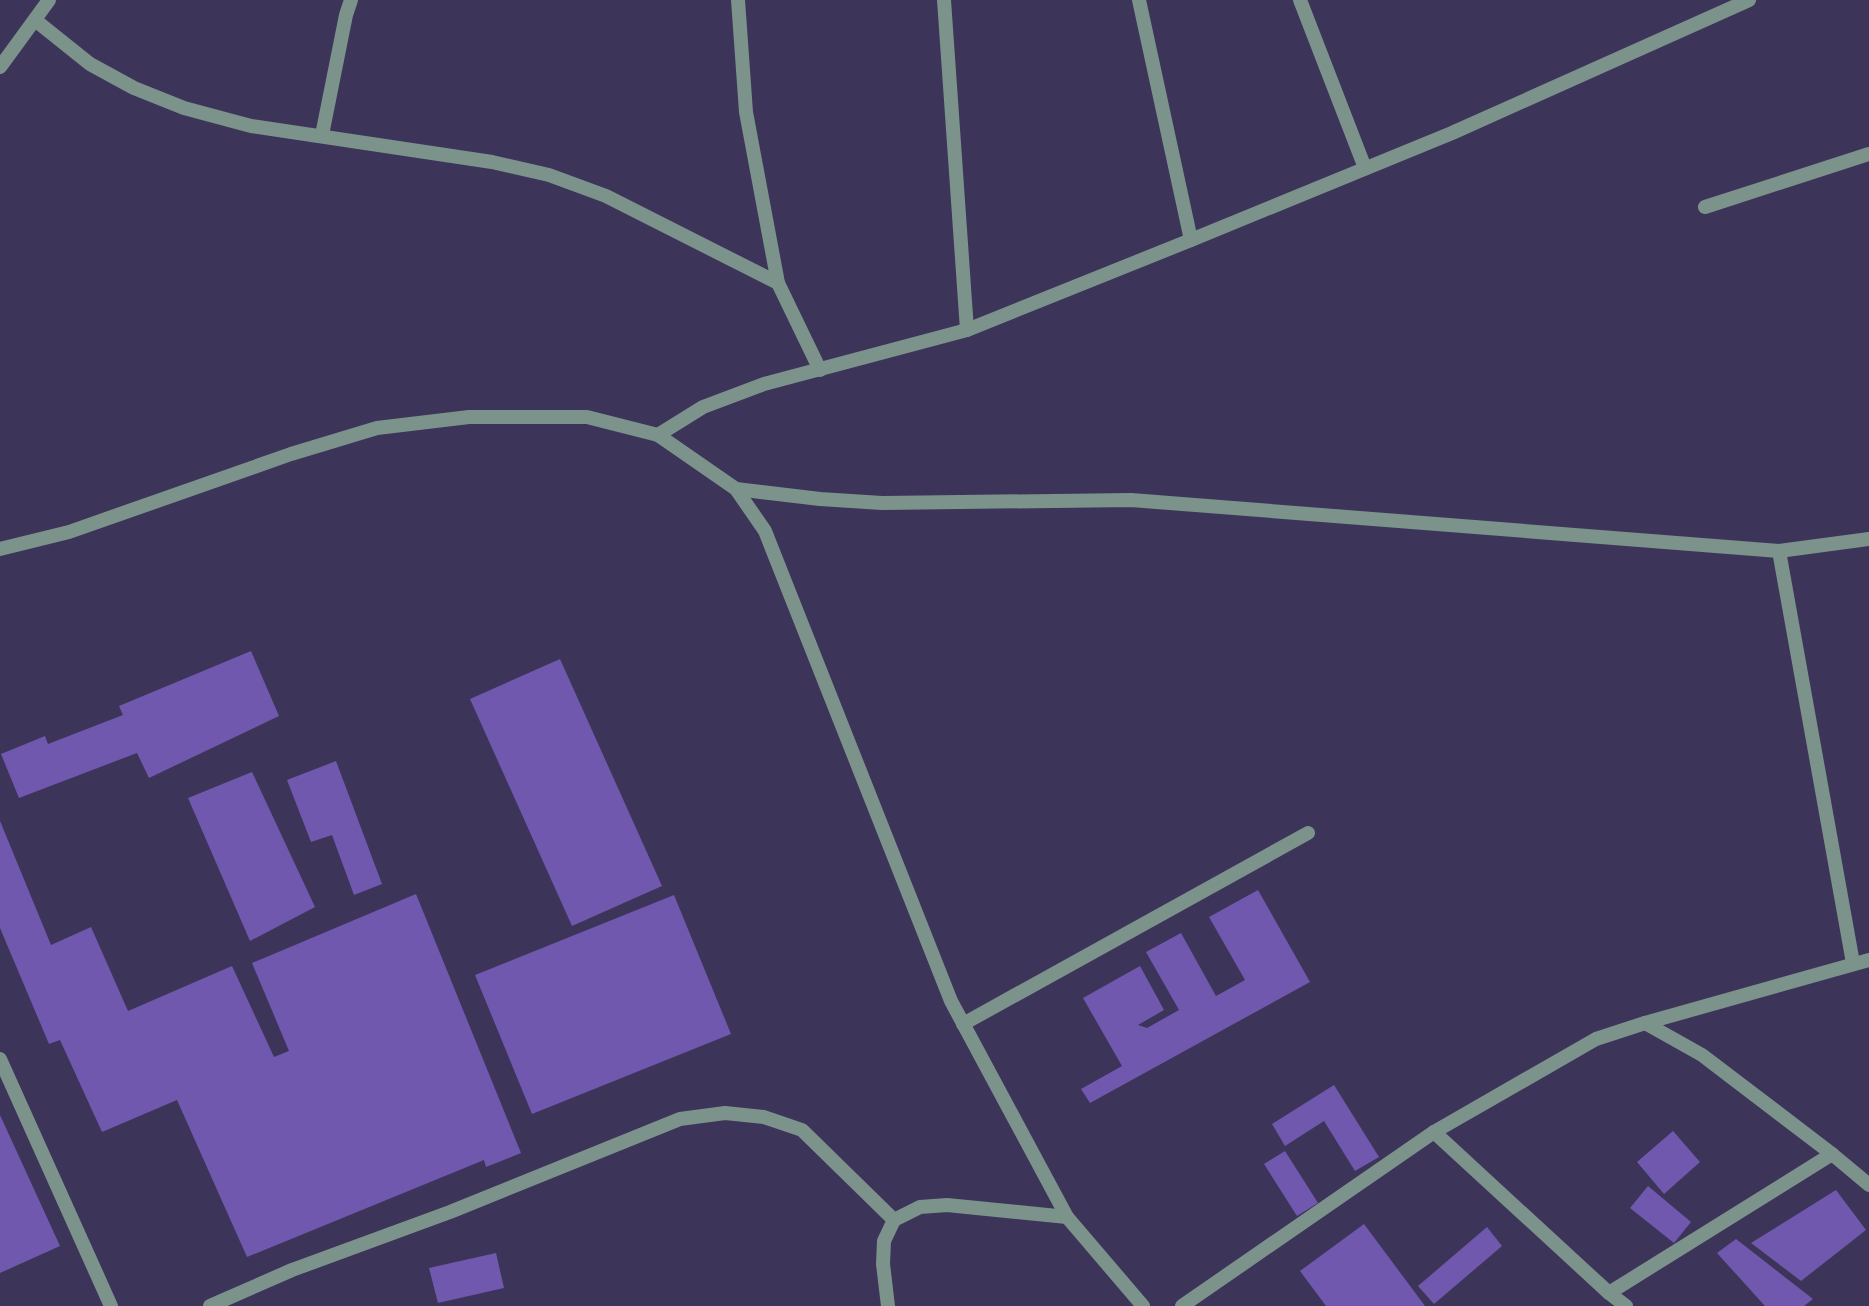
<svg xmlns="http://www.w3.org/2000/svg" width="1869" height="1306" viewBox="0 0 1869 1306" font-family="Jost,sans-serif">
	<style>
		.building { fill: #7058ae }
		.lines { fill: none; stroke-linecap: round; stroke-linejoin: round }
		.service { stroke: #7b938b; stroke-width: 14 }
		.minor { stroke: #7b938b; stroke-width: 14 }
		.tertiary { stroke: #7b938b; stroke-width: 14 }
	</style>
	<rect width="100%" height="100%" fill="#3d345a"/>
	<g class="building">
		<path d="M 251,651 L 279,716 L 149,778 L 137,753 L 19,798 L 1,754 L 45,736 L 48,744 L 123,715 L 119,706 Z"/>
		<path d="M 560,659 L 662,886 L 572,926 L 470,699 Z"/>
		<path d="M 336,761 L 382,884 L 354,895 L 332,835 L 311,842 L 287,780 Z"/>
		<path d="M 252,772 L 315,907 L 250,941 L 188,798 Z"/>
		<path d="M 0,821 L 51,945 L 91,927 L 128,1011 L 232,966 L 274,1057 L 289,1051 L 252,963 L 416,894 L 521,1153 L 486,1167 L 484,1160 L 247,1257 L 177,1100 L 102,1132 L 60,1040 L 49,1044 L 0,928 Z"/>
		<path d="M 1258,890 L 1310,982 L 1090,1103 L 1081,1089 L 1122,1066 L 1083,998 L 1140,966 L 1164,1010 L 1138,1025 L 1147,1028 L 1179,1010 L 1146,952 L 1181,933 L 1216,996 L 1245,980 L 1209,917 Z"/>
		<path d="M 674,895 L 731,1034 L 532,1114 L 475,975 Z"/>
		<path d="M 1334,1085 L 1379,1157 L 1355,1171 L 1324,1121 L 1285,1146 L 1272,1124 Z"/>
		<path d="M 0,1115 L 60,1246 L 0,1273 Z"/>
		<path d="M 1673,1131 L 1700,1162 L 1664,1194 L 1637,1162 Z"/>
		<path d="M 1285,1151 L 1318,1203 L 1297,1216 L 1264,1164 Z"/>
		<path d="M 1648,1186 L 1691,1222 L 1674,1243 L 1630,1208 Z"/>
		<path d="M 1836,1190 L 1866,1230 L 1801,1281 L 1751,1243 Z"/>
		<path d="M 1364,1224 L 1425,1306 L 1326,1306 L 1300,1271 Z"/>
		<path d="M 1487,1227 L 1502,1246 L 1434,1304 L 1418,1286 Z"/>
		<path d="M 1736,1239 L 1813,1299 L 1804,1306 L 1765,1306 L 1717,1253 Z"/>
		<path d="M 496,1253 L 504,1288 L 438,1303 L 429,1268 Z"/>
	</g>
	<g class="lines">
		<g class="service">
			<path d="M 0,1059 L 111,1306"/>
			<path d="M 210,1306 L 292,1270 L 450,1212 L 680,1119 L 725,1113 L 764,1117 L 802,1130 L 894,1220"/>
		</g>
		<g class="minor">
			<path d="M 738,0 L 746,112 L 778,283"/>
			<path d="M 944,0 L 967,330"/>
			<path d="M 1139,0 L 1191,240"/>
			<path d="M 1300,0 L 1365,168"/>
			<path d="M 35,20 L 90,64 L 134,88 L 184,108 L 251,126 L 492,162 L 549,175 L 606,196 L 778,283 L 820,370"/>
			<path d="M 0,67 L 49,0"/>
			<path d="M 322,135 L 346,15 L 351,0"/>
			<path d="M 1705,207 L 1869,154"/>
			<path d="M 736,489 L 820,499 L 882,503 L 1131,500 L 1779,551 L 1869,539"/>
			<path d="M 1779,551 L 1853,963"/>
			<path d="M 1645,1023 L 1702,1055 L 1832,1154 L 1869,1185"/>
			<path d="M 963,1024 L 1308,833"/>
			<path d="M 1434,1132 L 1609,1293 L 1626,1306"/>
			<path d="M 1609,1293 L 1832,1154"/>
			<path d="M 888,1306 L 883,1264 L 884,1241 L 894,1220 L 920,1207 L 947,1205 L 1067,1217"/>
			<path d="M 1182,1306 L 1434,1132 L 1596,1039 L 1645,1023 L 1869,960"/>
		</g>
		<g class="tertiary">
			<path d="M 658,435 L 703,407 L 764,384 L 967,330 L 1191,240 L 1452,133 L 1749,0"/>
			<path d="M 0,549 L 69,532 L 291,454 L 377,428 L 469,417 L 587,417 L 658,435 L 736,489 L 765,531 L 951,1001 L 1067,1217 L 1143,1306"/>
		</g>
	</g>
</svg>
